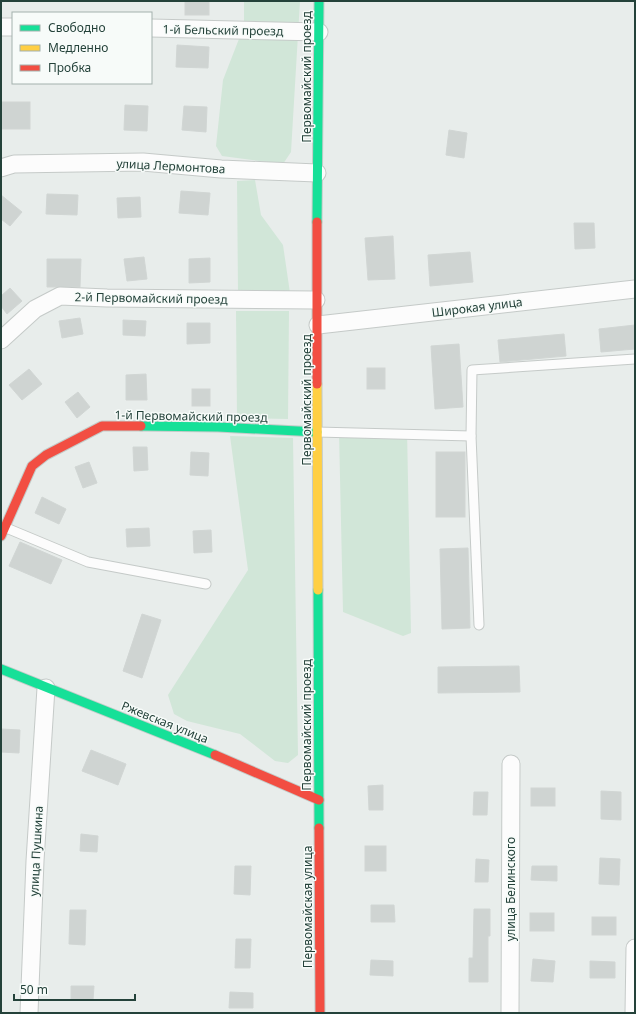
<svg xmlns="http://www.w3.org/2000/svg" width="636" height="1014" viewBox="0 0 636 1014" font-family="'Noto Sans',sans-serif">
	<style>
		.green { fill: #d1e6d8 }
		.building { fill: #cfd4d2; stroke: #d1d6d4 }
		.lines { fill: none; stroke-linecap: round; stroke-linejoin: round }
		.lane-casing { stroke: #c5cac8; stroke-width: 11 }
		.street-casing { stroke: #c5cac8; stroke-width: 19 }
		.fast-casing { stroke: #c3cbc8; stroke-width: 11 }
		.slow-casing { stroke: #c3cbc8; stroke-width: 11 }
		.jam-casing { stroke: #c3cbc8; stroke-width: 11 }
		.lane { stroke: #fcfcfc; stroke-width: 9 }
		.street { stroke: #fcfcfc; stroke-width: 17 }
		.fast { stroke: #16e098; stroke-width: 9 }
		.slow { stroke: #ffcf43; stroke-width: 9 }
		.jam { stroke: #f24e42; stroke-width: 9 }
		.labels { text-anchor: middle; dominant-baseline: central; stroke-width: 3; stroke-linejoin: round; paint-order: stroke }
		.street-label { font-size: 12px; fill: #24423a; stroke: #f7fbf9 }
	</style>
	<rect width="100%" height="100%" fill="#e8edeb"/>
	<g class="green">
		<path d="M 244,1 L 300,1 L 291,152 L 283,164 L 222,156 L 216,146 L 223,80 L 244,26 Z"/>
		<path d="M 255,180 L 261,215 L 283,245 L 290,293 L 238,291 L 237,181 Z"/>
		<path d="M 236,311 L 289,311 L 288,419 L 237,418 Z"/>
		<path d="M 407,429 L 411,633 L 403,636 L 343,612 L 339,432 Z"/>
		<path d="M 230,436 L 293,438 L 298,755 L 288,763 L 275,761 L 240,734 L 187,721 L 174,714 L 168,695 L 248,570 Z"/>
	</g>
	<g class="building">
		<rect x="185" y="1" width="24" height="14"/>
		<path d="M 177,45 L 209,47 L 208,68 L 176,67 Z"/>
		<rect x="2" y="102" width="28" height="27"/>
		<path d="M 125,105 L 148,106 L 147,131 L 124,130 Z"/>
		<path d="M 184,106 L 207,107 L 206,132 L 182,130 Z"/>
		<path d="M 449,130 L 467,133 L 464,158 L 446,155 Z"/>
		<path d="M 181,191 L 210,193 L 208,215 L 179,213 Z"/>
		<path d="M 47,194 L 78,195 L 77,215 L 46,214 Z"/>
		<path d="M 1,195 L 22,212 L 10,226 L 1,219 Z"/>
		<path d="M 140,197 L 141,217 L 118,218 L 117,198 Z"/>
		<path d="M 574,223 L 594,223 L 595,248 L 575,249 Z"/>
		<path d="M 393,236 L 395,279 L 368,280 L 365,238 Z"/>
		<path d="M 470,252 L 473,282 L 430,286 L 428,255 Z"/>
		<path d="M 144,257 L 147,279 L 127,281 L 124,259 Z"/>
		<path d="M 210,258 L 210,282 L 189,283 L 189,259 Z"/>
		<path d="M 47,259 L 81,259 L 80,287 L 47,287 Z"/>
		<path d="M 10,288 L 22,301 L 7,314 L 1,306 L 1,296 Z"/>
		<path d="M 80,318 L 83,334 L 62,338 L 59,321 Z"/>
		<path d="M 123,320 L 146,321 L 145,336 L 123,335 Z"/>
		<path d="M 187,323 L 210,323 L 210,343 L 187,344 Z"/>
		<path d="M 635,325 L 635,349 L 601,352 L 599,329 Z"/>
		<path d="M 564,334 L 566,356 L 500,362 L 498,340 Z"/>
		<path d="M 459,344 L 463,407 L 435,409 L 431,346 Z"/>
		<rect x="367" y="368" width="18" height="21"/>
		<path d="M 29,369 L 42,384 L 22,400 L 9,385 Z"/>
		<path d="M 146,374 L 147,400 L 126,400 L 126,375 Z"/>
		<rect x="192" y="389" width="18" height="17"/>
		<path d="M 78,392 L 90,407 L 77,418 L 65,402 Z"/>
		<path d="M 133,447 L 147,447 L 148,470 L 134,471 Z"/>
		<path d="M 191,452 L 209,453 L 208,476 L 190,475 Z"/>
		<rect x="436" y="452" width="29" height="65"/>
		<path d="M 89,462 L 97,483 L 83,488 L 75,467 Z"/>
		<path d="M 42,497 L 66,509 L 59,524 L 35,513 Z"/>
		<path d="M 149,528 L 150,546 L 127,547 L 126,529 Z"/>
		<path d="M 211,530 L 212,552 L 194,553 L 193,531 Z"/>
		<path d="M 20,542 L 62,560 L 51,584 L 9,566 Z"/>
		<path d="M 468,548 L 470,628 L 442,629 L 440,549 Z"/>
		<path d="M 142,614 L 161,620 L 142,678 L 123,671 Z"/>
		<path d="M 519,666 L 520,692 L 438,693 L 438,667 Z"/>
		<path d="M 1,729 L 20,730 L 19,753 L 1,752 Z"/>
		<path d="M 91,750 L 126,764 L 118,785 L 82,771 Z"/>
		<path d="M 383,785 L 383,810 L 369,810 L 368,786 Z"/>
		<rect x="531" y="788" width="24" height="18"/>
		<path d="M 601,791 L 621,792 L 621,820 L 601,819 Z"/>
		<path d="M 474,792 L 488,792 L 487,815 L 473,815 Z"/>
		<path d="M 81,834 L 98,836 L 97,852 L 80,851 Z"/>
		<rect x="365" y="846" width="21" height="25"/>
		<path d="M 600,858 L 620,859 L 619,885 L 599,884 Z"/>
		<path d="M 476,859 L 489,860 L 488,882 L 475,882 Z"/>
		<path d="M 235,866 L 251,866 L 250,895 L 234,894 Z"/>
		<path d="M 532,866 L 557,866 L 557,881 L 531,880 Z"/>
		<path d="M 371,905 L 394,905 L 395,922 L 371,922 Z"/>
		<path d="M 474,909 L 490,909 L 490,936 L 488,936 L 488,982 L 469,982 L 469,958 L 473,958 Z"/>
		<path d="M 70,910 L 86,910 L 85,945 L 69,944 Z"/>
		<rect x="530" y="913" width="24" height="18"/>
		<rect x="592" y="917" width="24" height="18"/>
		<path d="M 236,939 L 251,939 L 250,968 L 235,968 Z"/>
		<path d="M 533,959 L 555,961 L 553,982 L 531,981 Z"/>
		<path d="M 371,960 L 393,961 L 393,976 L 370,975 Z"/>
		<path d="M 590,961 L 615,962 L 615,978 L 590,978 Z"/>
		<path d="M 71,986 L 94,986 L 93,1000 L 71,1000 Z"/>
		<path d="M 230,992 L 253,993 L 253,1008 L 229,1008 Z"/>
	</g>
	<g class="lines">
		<g class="lane-casing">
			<g id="lane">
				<path d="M 317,432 L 471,436"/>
				<path d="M 4,527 L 88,562 L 206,584"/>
				<path d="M 479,625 L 471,436 L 472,370 L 635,359"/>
			</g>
		</g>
		<g class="street-casing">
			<g id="street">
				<path d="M 1,27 L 13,27"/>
				<path d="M 151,28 L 319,32"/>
				<path d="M 1,168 L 14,164 L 143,162 L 221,169 L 317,173"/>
				<path d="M 318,325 L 635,289"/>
				<path d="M 1,340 L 35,309 L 60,296 L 107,298 L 316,300"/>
				<path d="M 29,1013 L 35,861 L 46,688"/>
				<path d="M 510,1013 L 511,764"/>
				<path d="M 634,1013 L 635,948"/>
			</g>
		</g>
		<g class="fast-casing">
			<g id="fast">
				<path d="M 317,222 L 319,1"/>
				<path d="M 141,426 L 218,427 L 317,432"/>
				<path d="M 318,590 L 319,828"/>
				<path d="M 1,669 L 215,755"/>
			</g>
		</g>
		<g class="slow-casing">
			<path id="slow" d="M 317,384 L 318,590"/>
		</g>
		<g class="jam-casing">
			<g id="jam">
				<path d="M 317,222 L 317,384"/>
				<path d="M 1,536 L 32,466 L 46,455 L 102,426 L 141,426"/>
				<path d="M 215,755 L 319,800"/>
				<path d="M 319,828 L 320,1013"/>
			</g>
		</g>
		<use href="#lane" class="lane"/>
		<use href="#street" class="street"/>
		<use href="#fast" class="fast"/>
		<use href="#slow" class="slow"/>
		<use href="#jam" class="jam"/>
	</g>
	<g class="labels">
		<g class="street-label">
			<text transform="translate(223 30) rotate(1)">1-й Бельский проезд</text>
			<text transform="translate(306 77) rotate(-90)">Первомайский проезд</text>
			<text transform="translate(171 166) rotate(3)">улица Лермонтова</text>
			<text transform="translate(151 298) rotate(1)">2-й Первомайский проезд</text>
			<text transform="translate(477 307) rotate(-7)">Широкая улица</text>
			<text transform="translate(306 400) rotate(-90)">Первомайский проезд</text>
			<text transform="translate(191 416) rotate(1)">1-й Первомайский проезд</text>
			<text transform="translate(165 722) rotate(22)">Ржевская улица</text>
			<text transform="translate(306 725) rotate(-90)">Первомайский проезд</text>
			<text transform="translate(36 851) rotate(-87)">улица Пушкина</text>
			<text transform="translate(510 889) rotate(-90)">улица Белинского</text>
			<text transform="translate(307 907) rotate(-90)">Первомайская улица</text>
		</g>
	</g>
	<rect width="636" height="1014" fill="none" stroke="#24423a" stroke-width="4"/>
	<rect x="12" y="12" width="140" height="72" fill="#f7fbf9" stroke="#a3b1ad"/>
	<rect x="20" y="25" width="20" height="6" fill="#16e098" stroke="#a3b1ad"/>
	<text x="48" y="32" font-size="12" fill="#24423a">Свободно</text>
	<rect x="20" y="45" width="20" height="6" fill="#ffcf43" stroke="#a3b1ad"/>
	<text x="48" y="52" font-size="12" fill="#24423a">Медленно</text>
	<rect x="20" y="65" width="20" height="6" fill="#f24e42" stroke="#a3b1ad"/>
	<text x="48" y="72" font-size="12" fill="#24423a">Пробка</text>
	<path d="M14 994v6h121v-6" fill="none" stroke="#24423a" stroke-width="2"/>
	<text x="20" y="994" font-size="12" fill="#24423a" stroke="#f7fbf9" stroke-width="3" paint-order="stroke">50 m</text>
</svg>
